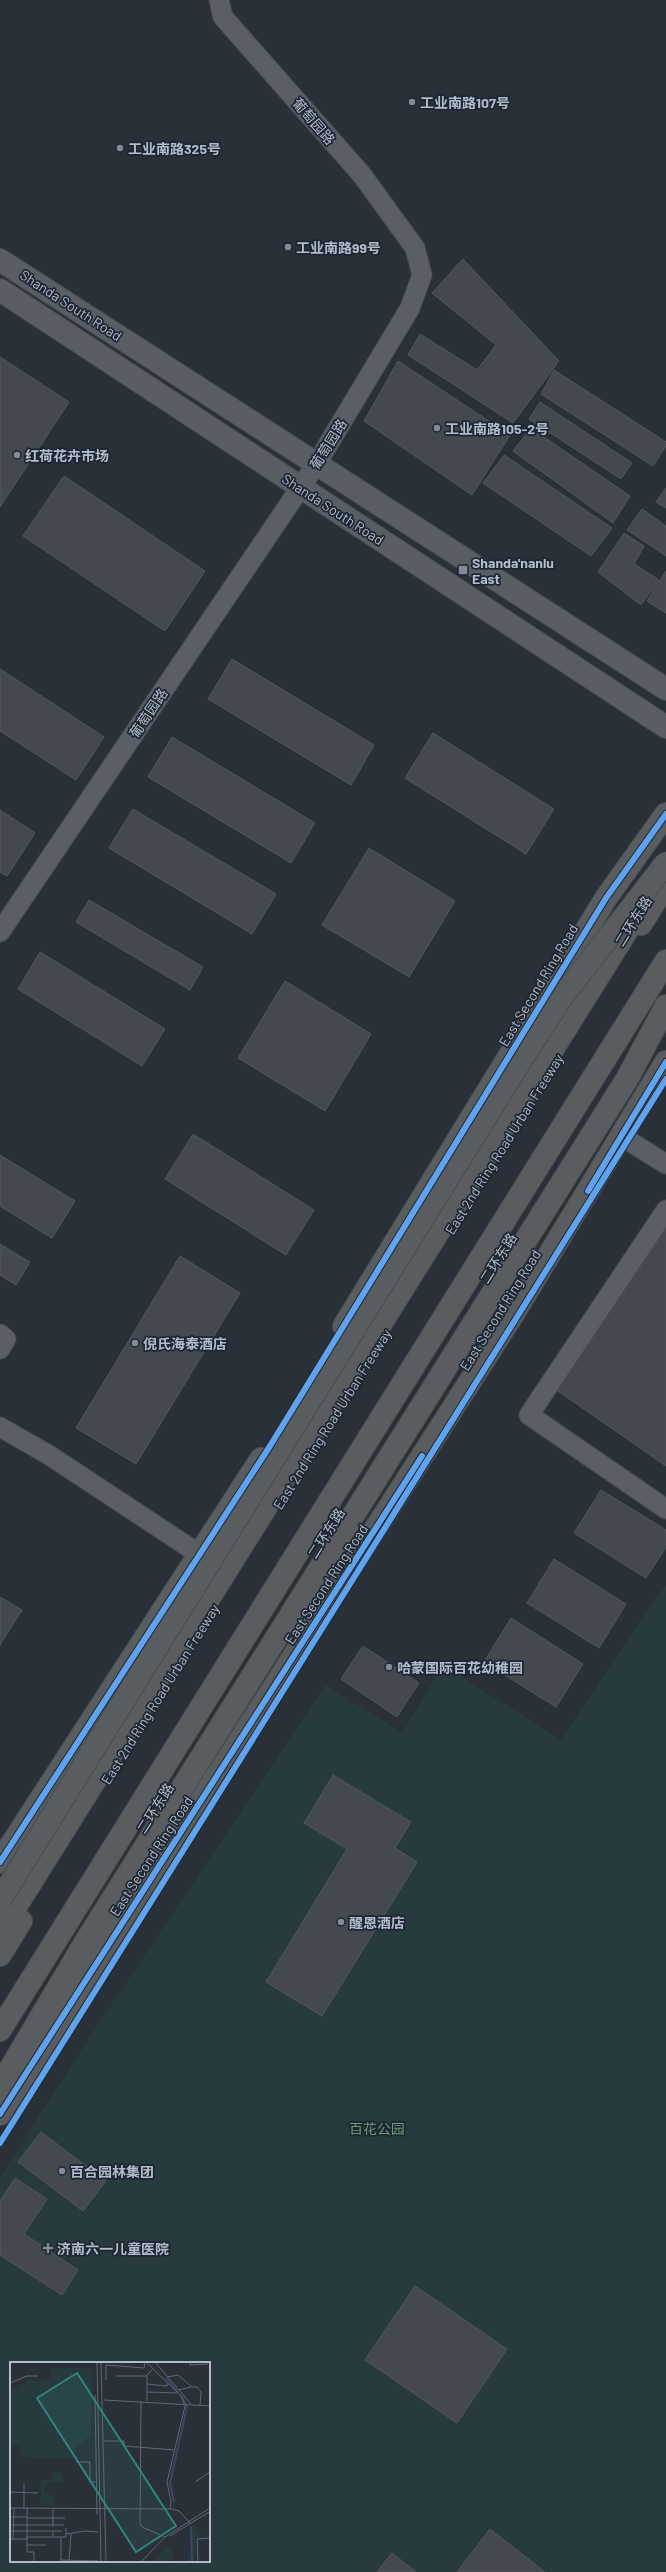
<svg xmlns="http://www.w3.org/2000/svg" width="666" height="2572" viewBox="0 0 666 2572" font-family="Barlow,'Noto Sans SC',sans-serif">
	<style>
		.green { fill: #273a3e; fill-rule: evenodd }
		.building { fill: #444950; stroke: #52575f }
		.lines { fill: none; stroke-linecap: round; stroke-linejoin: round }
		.street-casing { stroke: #484c53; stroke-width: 21 }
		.secondary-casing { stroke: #484c53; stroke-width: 24 }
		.highway-casing { stroke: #474c53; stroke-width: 24 }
		.street { stroke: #5a5e66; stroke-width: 19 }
		.secondary { stroke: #595d64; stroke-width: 22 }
		.highway { stroke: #5a5d60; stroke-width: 22 }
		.highway-bridge-casing { stroke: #474c53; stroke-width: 24; stroke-linecap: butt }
		.highway-bridge { stroke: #5a5d60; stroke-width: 22 }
		.cycleway-casing { stroke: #1d2633; stroke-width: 8 }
		.cycleway { stroke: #60a3ed; stroke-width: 6 }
		.poi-dot { fill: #848b96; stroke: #1d2633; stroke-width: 1.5 }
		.labels { text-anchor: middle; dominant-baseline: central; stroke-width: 3.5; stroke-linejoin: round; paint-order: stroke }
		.poi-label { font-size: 14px; font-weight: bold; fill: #b4bcc9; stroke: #1d2633; text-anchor: start }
		.street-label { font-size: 14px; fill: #b4bcc9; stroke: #1d2633 }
		.park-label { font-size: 14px; fill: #6b9a76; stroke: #1d2633 }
		.inset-river { fill: none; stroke: #384963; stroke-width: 2 }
		.inset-road { fill: none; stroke: #616872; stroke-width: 1 }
		.view { fill: #308480; fill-opacity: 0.15; stroke: #308480; stroke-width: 2 }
		.inset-edge { fill: none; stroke: #b4bcc9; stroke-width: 2 }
	</style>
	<rect width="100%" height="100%" fill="#2a3038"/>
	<path class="green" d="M 666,1584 L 666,2572 L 0,2572 L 0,2177 L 91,2035 L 326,1685 L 402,1733 L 443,1665 L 561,1740 ZM 11,2363 L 209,2363 L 209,2561 L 11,2561 Z"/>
	<g class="building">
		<path d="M 463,259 L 559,361 L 513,423 L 408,355 L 420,334 L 477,370 L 496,345 L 432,293 Z"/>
		<path d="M 0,357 L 69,402 L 0,507 Z"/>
		<path d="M 398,361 L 510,435 L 472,495 L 364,421 Z"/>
		<path d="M 554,370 L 666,442 L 666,446 L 653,466 L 541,394 Z"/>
		<path d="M 540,402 L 632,463 L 621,479 L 529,419 Z"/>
		<path d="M 531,428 L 630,496 L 613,523 L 513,451 Z"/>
		<path d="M 504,455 L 612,528 L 591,556 L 483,483 Z"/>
		<path d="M 64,476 L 205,571 L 165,631 L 23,536 Z"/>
		<path d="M 666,488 L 666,508 L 656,502 Z"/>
		<path d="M 642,509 L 666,526 L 666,556 L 627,530 Z"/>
		<path d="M 624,533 L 644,546 L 634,564 L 659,580 L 641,605 L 598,572 Z"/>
		<path d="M 666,571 L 666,613 L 647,601 Z"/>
		<path d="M 232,659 L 374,745 L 351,785 L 208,699 Z"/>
		<path d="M 0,669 L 104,737 L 76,780 L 0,731 Z"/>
		<path d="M 433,733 L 554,809 L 526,854 L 405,778 Z"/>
		<path d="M 172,737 L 315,823 L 291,863 L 148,777 Z"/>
		<path d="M 133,809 L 276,894 L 252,934 L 109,848 Z"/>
		<path d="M 0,810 L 35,833 L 7,876 L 0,872 Z"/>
		<path d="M 369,848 L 455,901 L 409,977 L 322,925 Z"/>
		<path d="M 89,900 L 203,967 L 190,990 L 76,922 Z"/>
		<path d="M 40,952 L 165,1029 L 142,1066 L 18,989 Z"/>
		<path d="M 285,981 L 371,1034 L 325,1111 L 238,1058 Z"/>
		<path d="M 193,1134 L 314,1210 L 286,1255 L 165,1179 Z"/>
		<path d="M 0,1155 L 75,1201 L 52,1238 L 0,1206 Z"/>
		<path d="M 666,1209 L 666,1466 L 545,1382 Z"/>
		<path d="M 0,1244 L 30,1262 L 16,1285 L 0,1275 Z"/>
		<path d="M 180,1256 L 240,1293 L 136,1464 L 76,1428 Z"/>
		<path d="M 601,1490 L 666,1530 L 666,1547 L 646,1578 L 574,1533 Z"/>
		<path d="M 554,1559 L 626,1604 L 599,1648 L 527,1603 Z"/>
		<path d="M 0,1597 L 22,1610 L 0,1645 Z"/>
		<path d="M 511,1618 L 583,1664 L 556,1707 L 484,1662 Z"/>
		<path d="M 363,1646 L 419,1683 L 397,1717 L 341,1679 Z"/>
		<path d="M 333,1775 L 411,1822 L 395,1848 L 417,1862 L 322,2016 L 266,1982 L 347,1849 L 304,1823 Z"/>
		<path d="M 41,2132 L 106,2181 L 83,2211 L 18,2162 Z"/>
		<path d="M 15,2178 L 47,2199 L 24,2234 L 78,2270 L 62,2295 L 0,2255 L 0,2201 Z"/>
		<path d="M 415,2286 L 507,2349 L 457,2423 L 365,2360 Z"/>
		<path d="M 490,2529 L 545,2572 L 457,2572 Z"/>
		<path d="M 392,2553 L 416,2572 L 377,2572 Z"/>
	</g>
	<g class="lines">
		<g class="street-casing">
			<g id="street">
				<path d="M 0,932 L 317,463 L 410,308 L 422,275 L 415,248 L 362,175 L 223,17 L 219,0"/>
				<path d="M 621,1136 L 666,1164"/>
				<path d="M 666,1210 L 529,1415 L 666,1509"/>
				<path d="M 0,1334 L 6,1339 L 0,1349"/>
				<path d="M 0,1427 L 49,1455 L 199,1554"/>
			</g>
		</g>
		<g class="secondary-casing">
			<g id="secondary">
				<path d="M 0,260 L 666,689"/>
				<path d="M 0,290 L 666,727"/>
			</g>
		</g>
		<g class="highway-casing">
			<g id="highway">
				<path d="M 641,924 L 666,884"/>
				<path d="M 344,1326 L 606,898 L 666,814"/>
				<path d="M 0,1862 L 261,1459"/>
				<path d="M 0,1932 L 643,905"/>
				<path d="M 0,1955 L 21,1921"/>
				<path d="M 0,2030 L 666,961"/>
				<path d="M 0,2086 L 83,1946 L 627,1079 L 666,1006"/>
				<path d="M 0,2114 L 512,1316 L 666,1062"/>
			</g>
		</g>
		<use href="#street" class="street"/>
		<use href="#secondary" class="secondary"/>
		<use href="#highway" class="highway"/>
		<g class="highway-bridge-casing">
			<path id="highway-bridge" d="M 0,1900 L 528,1049 L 562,997 L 666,863"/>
		</g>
		<use href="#highway-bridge" class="highway-bridge"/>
		<g class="cycleway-casing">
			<g id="cycleway">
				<path d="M 588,1191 L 666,1062"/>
				<path d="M 0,1862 L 270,1446 L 606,898 L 666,814"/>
				<path d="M 0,2114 L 422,1456"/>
				<path d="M 0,2143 L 666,1079"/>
			</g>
		</g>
		<use href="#cycleway" class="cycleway"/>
	</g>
	<g class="poi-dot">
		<circle cx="412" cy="102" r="4"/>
		<circle cx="120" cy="148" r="4"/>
		<circle cx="288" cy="247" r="4"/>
		<circle cx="437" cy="428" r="4"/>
		<circle cx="17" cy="455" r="4"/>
		<rect x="458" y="565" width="10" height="10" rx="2"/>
		<circle cx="135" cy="1343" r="4"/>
		<circle cx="389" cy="1667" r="4"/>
		<circle cx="341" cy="1922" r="4"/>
		<circle cx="62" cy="2171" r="4"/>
		<path d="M46 2242h4v4h4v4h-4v4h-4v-4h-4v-4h4z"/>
	</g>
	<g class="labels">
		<g class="poi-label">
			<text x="420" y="102">工业南路107号</text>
			<text x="128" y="148">工业南路325号</text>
			<text x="296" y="247">工业南路99号</text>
			<text x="445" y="428">工业南路105-2号</text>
			<text x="25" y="455">红荷花卉市场</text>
			<text x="472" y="562">Shanda'nanlu<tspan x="472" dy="16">East</tspan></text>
			<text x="143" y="1343">倪氏海泰酒店</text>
			<text x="397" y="1667">哈蒙国际百花幼稚园</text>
			<text x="349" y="1922">醒恩酒店</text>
			<text x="70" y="2171">百合园林集团</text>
			<text x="57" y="2248">济南六一儿童医院</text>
		</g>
		<g class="street-label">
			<text transform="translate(314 121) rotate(49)">葡萄园路</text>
			<text transform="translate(71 305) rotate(33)">Shanda South Road</text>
			<text transform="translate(328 444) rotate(-58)">葡萄园路</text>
			<text transform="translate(333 509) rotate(33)">Shanda South Road</text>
			<text transform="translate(148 713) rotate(-56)">葡萄园路</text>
			<text transform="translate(633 921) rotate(-58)">二环东路</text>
			<text transform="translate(538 985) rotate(-59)">East Second Ring Road</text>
			<text transform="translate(504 1144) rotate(-58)">East 2nd Ring Road Urban Freeway</text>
			<text transform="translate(498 1258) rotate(-58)">二环东路</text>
			<text transform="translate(500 1310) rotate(-58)">East Second Ring Road</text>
			<text transform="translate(332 1419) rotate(-58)">East 2nd Ring Road Urban Freeway</text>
			<text transform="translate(326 1533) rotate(-58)">二环东路</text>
			<text transform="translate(326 1584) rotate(-57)">East Second Ring Road</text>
			<text transform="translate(160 1694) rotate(-58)">East 2nd Ring Road Urban Freeway</text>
			<text transform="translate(155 1808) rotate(-58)">二环东路</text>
			<text transform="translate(151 1856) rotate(-57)">East Second Ring Road</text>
		</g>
		<g class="park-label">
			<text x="377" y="2128">百花公园</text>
		</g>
	</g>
	<g transform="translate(10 2362)">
		<rect width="200" height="200" fill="#2a3038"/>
		<path d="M 41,6 L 82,6 L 81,76 L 75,76 L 75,82 L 65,82 L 65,96 L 10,95 L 9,84 L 0,84 L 0,29 L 7,27 L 8,24 L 17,21 L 17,18 L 40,17 ZM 42,111 L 53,111 L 53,121 L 39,120 L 38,124 L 35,124 L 34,131 L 45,131 L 44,143 L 30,143 L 31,118 L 42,118 ZM 186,162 L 191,175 L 185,175 L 185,200 L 179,200 L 181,176 L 179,166 ZM 158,183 L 165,193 L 159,200 L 142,200 Z" fill="#273a3e"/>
		<path class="inset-river" d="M 156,16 L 168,30M 164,140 L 160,121 L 177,45 L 171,33M 181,165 L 182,200"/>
		<path class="inset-road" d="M 87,0 L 91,200M 91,0 L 96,200M 136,0 L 171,34 L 175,44 L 157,120 L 161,139 L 160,147M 145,0 L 181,42M 180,0 L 180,3 L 198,2M 106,14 L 137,14M 157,15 L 168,13 L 182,25 L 187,25 L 191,30 L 190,43M 96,18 L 96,3 L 134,6 L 135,0M 0,21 L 17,14 L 28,14M 137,22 L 157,24 L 157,21M 169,28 L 181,25M 137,30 L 167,31M 85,33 L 87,153M 94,38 L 200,44M 131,39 L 130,161 L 132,165 L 155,175M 137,39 L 137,13 L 142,8M 94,79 L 114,79 L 114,84 L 165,88M 66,100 L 80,100 L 80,120 L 85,120M 185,120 L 200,110M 14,121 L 14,146M 0,130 L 28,131M 0,146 L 161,147 L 169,149 L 180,161M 43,146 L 43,165M 0,155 L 17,155M 17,156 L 55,156M 0,163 L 54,163M 0,169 L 17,169M 17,169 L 43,169M 56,172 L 75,169 L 88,170M 160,174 L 199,150M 43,175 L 43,169 L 52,169M 51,175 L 51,199M 0,177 L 17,177 L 17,146M 3,177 L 4,146M 17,183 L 36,183M 51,198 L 88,199M 59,198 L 61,172M 24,200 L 24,190 L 17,190 L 17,175 L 56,175 L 56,166M 131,200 L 155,175 L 200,146M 188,200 L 187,177 L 200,176"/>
		<path class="view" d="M 67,11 L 166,164 L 126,190 L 27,36 Z"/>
		<rect width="200" height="200" class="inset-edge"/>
	</g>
</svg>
